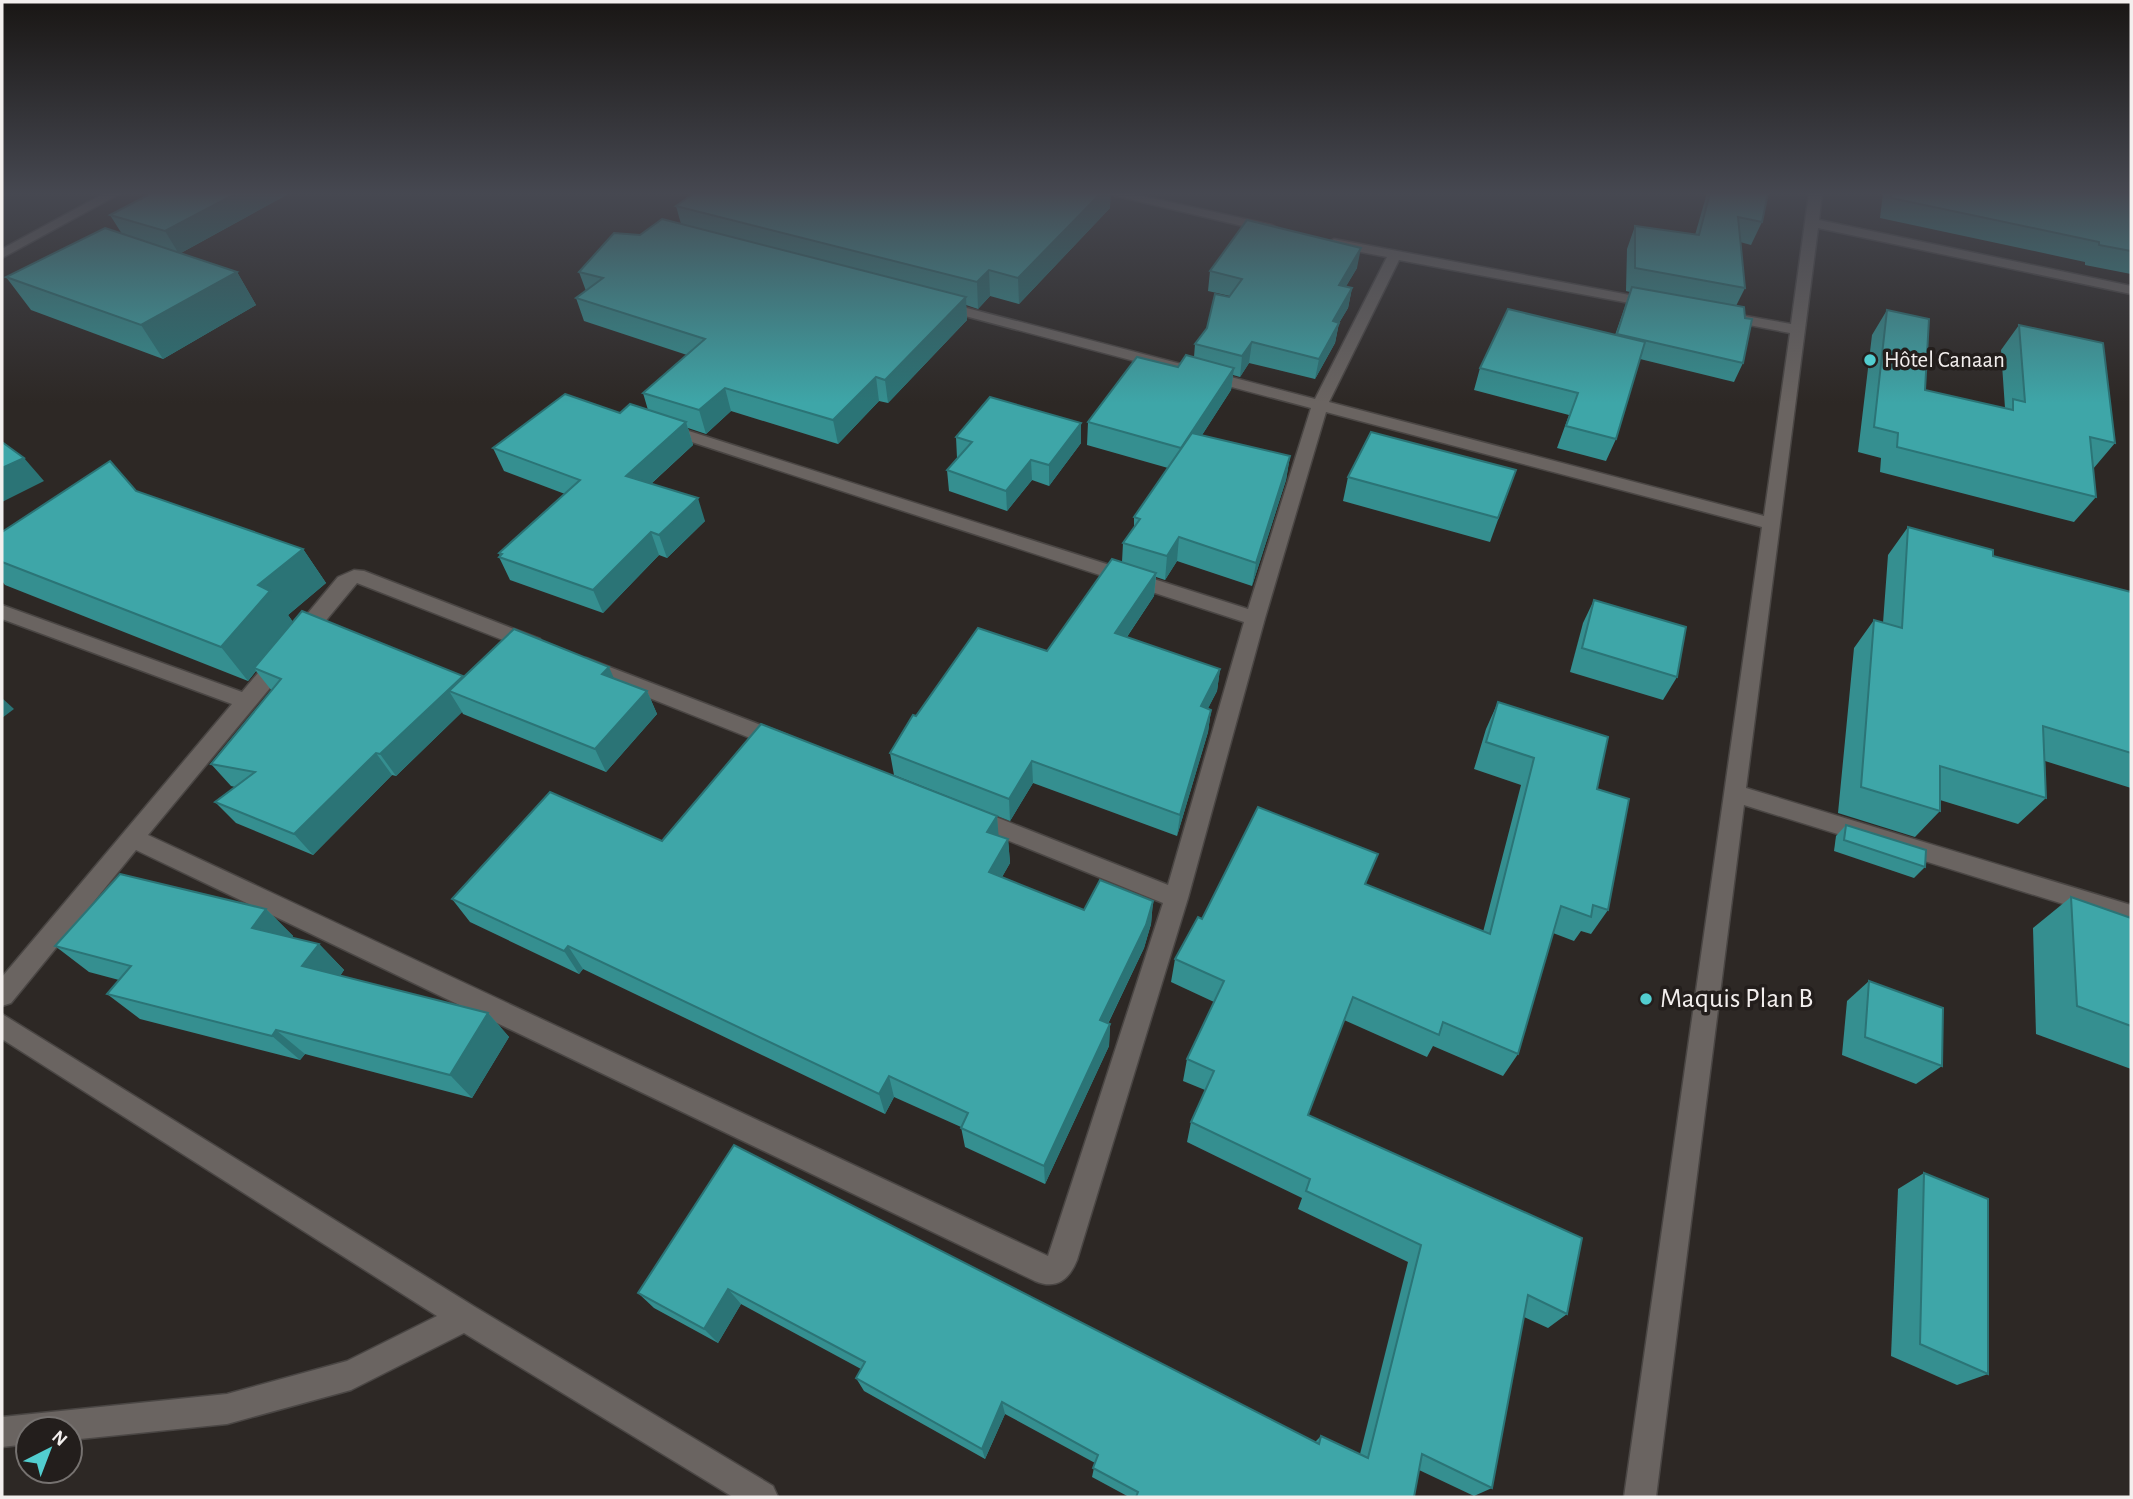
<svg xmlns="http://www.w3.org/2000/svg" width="2133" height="1499" viewBox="0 0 2133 1499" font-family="'Alegreya Sans',sans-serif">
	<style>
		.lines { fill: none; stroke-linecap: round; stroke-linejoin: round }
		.minor-casing { stroke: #4a4644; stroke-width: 3 }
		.minor { fill: #6a6461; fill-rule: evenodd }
		.wall { fill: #358f90 }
		.shaded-wall { fill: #2b7476 }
		.building { fill: #3ea6a8; stroke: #2b7476; stroke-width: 2 }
		.poi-dot { fill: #52cdcf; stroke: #231e1c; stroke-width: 2.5 }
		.labels { text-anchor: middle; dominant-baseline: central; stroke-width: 7; stroke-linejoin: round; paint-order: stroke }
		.far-poi-label { font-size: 23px; fill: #f3efee; stroke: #231e1c; text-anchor: start }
		.poi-label { font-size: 28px; fill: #f3efee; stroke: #231e1c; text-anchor: start }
	</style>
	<rect width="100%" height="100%" fill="#2d2825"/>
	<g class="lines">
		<g class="minor-casing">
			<g id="minor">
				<path d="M 105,193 L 121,193 L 2,258 L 2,249 Z"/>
				<path d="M 1104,193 L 1129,193 L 1272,225 L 1279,229 L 1272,233 Z"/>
				<path d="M 1809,193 L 1822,193 L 1819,220 L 2131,286 L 2131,294 L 1818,228 L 1746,788 L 2131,905 L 2131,925 L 1744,805 L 1656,1497 L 1624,1497 L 1762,527 L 1326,412 L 1265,618 L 1188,898 L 1077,1260 C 1069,1280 1056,1290 1035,1281 L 136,850 L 11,1003 L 2,1006 L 2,977 L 232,704 L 2,619 L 2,605 L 242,692 L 338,577 L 354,570 L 364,571 L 540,639 L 543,644 L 540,649 L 526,649 L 357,583 L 148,835 L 1048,1256 L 1163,903 L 965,823 L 962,817 L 965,811 L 973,808 L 1168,885 L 1244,622 L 658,431 L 656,428 L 658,425 L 670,425 L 1248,609 L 1311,408 L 935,308 L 933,305 L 940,301 L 1315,399 L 1387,257 L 1329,246 L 1327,243 L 1334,239 L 1656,300 L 1663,304 L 1656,308 L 1399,260 L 1329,402 L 1764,516 L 1790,333 L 1723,320 L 1716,316 L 1723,312 L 1791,324 Z"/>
				<path d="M 586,658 L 787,735 L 790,741 L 787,747 L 780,749 L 773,747 L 579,670 L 576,665 L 579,660 Z"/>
				<path d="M 2,1014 L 475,1307 L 773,1486 L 778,1497 L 733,1497 L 464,1333 L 351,1390 L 227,1424 L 70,1440 L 70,1429 L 28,1429 L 28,1444 L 2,1447 L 2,1417 L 227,1394 L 347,1361 L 437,1316 L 2,1039 Z"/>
			</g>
		</g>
		<use href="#minor" class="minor"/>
	</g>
	<g class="wall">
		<path d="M 152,193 L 290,193 L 181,253 L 237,272 L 256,305 L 163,359 L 31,310 L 6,277 L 122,234 L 110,215 Z"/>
		<path d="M 1707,193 L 1768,193 L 1762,222 L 1751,245 L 1740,242 L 1745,288 L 1736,306 L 1743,363 L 1734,382 L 1640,359 L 1616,439 L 1606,461 L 1557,448 L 1569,415 L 1474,390 L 1480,368 L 1615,335 L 1630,292 L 1626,291 L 1627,249 L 1635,226 L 1695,235 Z"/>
		<path d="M 1883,193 L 2131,193 L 2131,274 L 2085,265 L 2085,262 L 1880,218 Z"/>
		<path d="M 676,206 L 1110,208 L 1019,304 L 990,296 L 978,309 L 966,305 L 967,320 L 888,403 L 879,401 L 838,444 L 731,411 L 706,434 L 688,428 L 693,445 L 651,484 L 705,521 L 667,558 L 659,555 L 603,613 L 510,580 L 499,557 L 500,556 L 499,553 L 565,494 L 504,471 L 493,448 L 620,413 L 648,410 L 643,393 L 687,355 L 584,321 L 576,298 L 586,291 L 579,272 L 640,235 L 681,224 Z"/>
		<path d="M 1357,268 L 1346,286 L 1352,288 L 1348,308 L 1339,323 L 1335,343 L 1315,379 L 1249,363 L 1240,377 L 1233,375 L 1231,390 L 1202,435 L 1290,456 L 1286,480 L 1252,586 L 1177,561 L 1165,580 L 1156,577 L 1154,596 L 1127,637 L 1220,669 L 1217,691 L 1208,708 L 1211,710 L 1208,732 L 1177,836 L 1033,783 L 1010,821 L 894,775 L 890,753 L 916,716 L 1047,651 L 1122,562 L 1123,543 L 1134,528 L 1134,517 L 1168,468 L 1087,445 L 1088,422 L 1194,357 L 1195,344 L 1230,296 L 1208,291 L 1210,271 Z"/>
		<path d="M 1887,310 L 1925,390 L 2005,408 L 2001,350 L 2019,325 L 2115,443 L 2093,469 L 2096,497 L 2074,522 L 1880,472 L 1881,458 L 1858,452 L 1872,335 Z"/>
		<path d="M 956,437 L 1081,443 L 1049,486 L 1032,480 L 1007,511 L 949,491 L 947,470 L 957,458 Z"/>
		<path d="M 1516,470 L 1490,542 L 1343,501 L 1348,477 Z"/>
		<path d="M 136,491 L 303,549 L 326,583 L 288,615 L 293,622 L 464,677 L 615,679 L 647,691 L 657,714 L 606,772 L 463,714 L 462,712 L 396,776 L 392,775 L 313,855 L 236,823 L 215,802 L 235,787 L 231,786 L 211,764 L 272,691 L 256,671 L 248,681 L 5,585 L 2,581 L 2,532 Z"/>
		<path d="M 1908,527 L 1993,556 L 2131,592 L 2131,788 L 2045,761 L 2046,798 L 2018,824 L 1940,800 L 1940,811 L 1915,837 L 1838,813 L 1854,648 L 1874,620 L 1883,623 L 1888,555 Z"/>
		<path d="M 1594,600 L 1677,677 L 1663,700 L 1570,672 L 1583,623 Z"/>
		<path d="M 1498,702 L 1597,789 L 1608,910 L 1591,934 L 1581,931 L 1574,941 L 1553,933 L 1518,1054 L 1503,1076 L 1433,1046 L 1427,1057 L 1344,1020 L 1308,1115 L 1567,1314 L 1548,1328 L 1524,1317 L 1492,1488 L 1474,1496 L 1419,1470 L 1414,1497 L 1129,1497 L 1092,1477 L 1095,1463 L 1005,1414 L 985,1459 L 864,1391 L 856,1378 L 861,1369 L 741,1304 L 718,1343 L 654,1308 L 638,1293 L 734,1145 L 1315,1442 L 1321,1436 L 1360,1454 L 1408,1262 L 1298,1209 L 1302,1198 L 1187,1142 L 1191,1122 L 1205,1090 L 1183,1081 L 1187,1059 L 1214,1002 L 1171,982 L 1175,959 L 1202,919 L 1366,885 L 1483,932 L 1521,785 L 1474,769 L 1486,729 Z"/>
		<path d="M 997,816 L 998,836 L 1008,839 L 1010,863 L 1002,877 L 1084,910 L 1153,901 L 1151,924 L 1144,948 L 1108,1024 L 1110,1024 L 1109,1046 L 1045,1184 L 965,1147 L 961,1127 L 894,1097 L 885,1114 L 583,969 L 579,974 L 470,922 L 452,899 L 662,841 Z"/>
		<path d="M 1846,825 L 1925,867 L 1914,878 L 1834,851 L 1836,836 Z"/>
		<path d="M 2071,897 L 2131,918 L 2131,1069 L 2036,1034 L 2033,928 Z"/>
		<path d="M 266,909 L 293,936 L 292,938 L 319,944 L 344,970 L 340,976 L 488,1013 L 509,1037 L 472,1098 L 305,1054 L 300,1060 L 140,1019 L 107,994 L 119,980 L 89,972 L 55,946 Z"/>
		<path d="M 1869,981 L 1942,1066 L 1916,1084 L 1842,1055 L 1847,1001 Z"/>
		<path d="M 1924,1173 L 1988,1374 L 1957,1385 L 1891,1356 L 1898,1189 Z"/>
	</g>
	<g class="shaded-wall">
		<path d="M 237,193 L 290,193 L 179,254 L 165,231 Z"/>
		<path d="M 1101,193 L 1111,193 L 1110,208 L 1019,304 L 1018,278 Z"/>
		<path d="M 1361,248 L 1357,268 L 1335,305 L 1339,285 Z"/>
		<path d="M 989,270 L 990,296 L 978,309 L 977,282 Z"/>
		<path d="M 237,272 L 256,305 L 163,359 L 141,325 Z"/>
		<path d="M 1352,288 L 1348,308 L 1339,323 L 1335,343 L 1315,379 L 1319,359 L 1333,321 Z"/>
		<path d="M 966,297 L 967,320 L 888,403 L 885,380 Z"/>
		<path d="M 1252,342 L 1249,363 L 1240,377 L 1242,356 Z"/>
		<path d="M 1234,368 L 1231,390 L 1179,471 L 1181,448 Z"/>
		<path d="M 876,377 L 879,401 L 838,444 L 833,420 Z"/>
		<path d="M 725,388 L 731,411 L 706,434 L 699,410 Z"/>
		<path d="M 686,422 L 693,445 L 634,499 L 626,476 Z"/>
		<path d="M 1081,423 L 1081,443 L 1049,486 L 1049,465 Z"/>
		<path d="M 1290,456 L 1286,480 L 1252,586 L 1256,563 Z"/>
		<path d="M 24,458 L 44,481 L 2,502 L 2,468 Z"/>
		<path d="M 1031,460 L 1032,480 L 1007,511 L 1006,491 Z"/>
		<path d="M 698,498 L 705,521 L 667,558 L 659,535 Z"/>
		<path d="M 651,532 L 659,555 L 603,613 L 593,590 Z"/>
		<path d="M 1179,537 L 1177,561 L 1165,580 L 1167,556 Z"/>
		<path d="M 303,549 L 326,583 L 288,615 L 295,625 L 254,668 L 256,671 L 248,681 L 221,647 L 258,585 Z"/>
		<path d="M 1156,573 L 1154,596 L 1114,656 L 1115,633 Z"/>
		<path d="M 609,667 L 619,690 L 602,674 Z"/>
		<path d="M 1220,669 L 1217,691 L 1198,728 L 1201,706 Z"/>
		<path d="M 463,676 L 476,698 L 449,691 L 462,712 L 396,776 L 380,754 Z"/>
		<path d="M 647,691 L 657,714 L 606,772 L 595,749 Z"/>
		<path d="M 2,698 L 14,709 L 2,718 Z"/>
		<path d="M 1211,710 L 1208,732 L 1177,836 L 1180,815 Z"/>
		<path d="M 376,753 L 392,775 L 313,855 L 294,834 Z"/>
		<path d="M 1032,761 L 1033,783 L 1010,821 L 1009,799 Z"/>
		<path d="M 997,816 L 999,841 L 987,832 Z"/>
		<path d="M 1008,839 L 1010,863 L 991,896 L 989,872 Z"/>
		<path d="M 1153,901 L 1151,924 L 1144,948 L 1099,1042 L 1100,1020 Z"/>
		<path d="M 266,909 L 293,936 L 280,954 L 252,928 Z"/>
		<path d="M 319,944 L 344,970 L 328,992 L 302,966 Z"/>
		<path d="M 568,946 L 583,969 L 579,974 L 564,951 Z"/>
		<path d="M 488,1013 L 509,1037 L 472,1098 L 450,1075 Z"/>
		<path d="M 1110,1024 L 1109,1046 L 1045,1184 L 1044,1166 Z"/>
		<path d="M 276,1030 L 305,1054 L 300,1060 L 272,1036 Z"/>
		<path d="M 889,1076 L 894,1097 L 885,1114 L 879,1094 Z"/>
		<path d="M 728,1289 L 741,1304 L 718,1343 L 704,1329 Z"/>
		<path d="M 1002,1402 L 1005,1414 L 985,1459 L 982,1449 Z"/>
	</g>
	<g class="building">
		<path d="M 152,193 L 237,193 L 165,231 L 110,215 Z"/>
		<path d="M 694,193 L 1101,193 L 1018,278 L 989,270 L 977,282 L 676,206 Z"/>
		<path d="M 1710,193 L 1768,193 L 1762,222 L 1738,217 L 1745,288 L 1635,268 L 1635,226 L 1699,235 Z"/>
		<path d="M 1891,193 L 2131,193 L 2131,251 L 2099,245 L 2099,242 L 1891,198 Z"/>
		<path d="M 662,219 L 966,297 L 885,380 L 876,377 L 833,420 L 725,388 L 699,410 L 643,393 L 705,339 L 576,298 L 603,278 L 579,272 L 614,233 L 640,235 Z"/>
		<path d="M 1247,220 L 1361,248 L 1339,285 L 1352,288 L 1333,321 L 1339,323 L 1319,359 L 1252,342 L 1242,356 L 1195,344 L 1207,328 L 1215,294 L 1229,297 L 1242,279 L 1210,271 Z"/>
		<path d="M 105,228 L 237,272 L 141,325 L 6,277 Z"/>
		<path d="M 1632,287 L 1744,307 L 1745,318 L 1752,319 L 1743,363 L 1617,334 Z"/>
		<path d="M 1508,309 L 1645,342 L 1616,439 L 1566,426 L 1578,393 L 1480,368 Z"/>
		<path d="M 1887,310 L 1929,319 L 1925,390 L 2013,410 L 2013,399 L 2025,402 L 2019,325 L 2103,343 L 2115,443 L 2090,437 L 2096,497 L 1897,447 L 1898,433 L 1874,427 Z"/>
		<path d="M 1186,355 L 1234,368 L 1181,448 L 1088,422 L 1137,357 L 1178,367 Z"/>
		<path d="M 565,394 L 620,413 L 630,404 L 686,422 L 626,476 L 698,498 L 659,535 L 651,532 L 593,590 L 499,557 L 502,554 L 499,553 L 580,480 L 493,448 Z"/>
		<path d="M 990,397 L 1081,423 L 1049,465 L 1031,460 L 1006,491 L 947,470 L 972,442 L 956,437 Z"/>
		<path d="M 1371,432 L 1516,470 L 1498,518 L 1348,477 Z"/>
		<path d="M 1192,433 L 1290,456 L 1256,563 L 1179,537 L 1167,556 L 1123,543 L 1140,519 L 1134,517 Z"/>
		<path d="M 2,442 L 24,458 L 2,468 Z"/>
		<path d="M 110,461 L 136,491 L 303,549 L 258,585 L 270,591 L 221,647 L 2,562 L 2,532 Z"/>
		<path d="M 1908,527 L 1993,550 L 1993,556 L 2131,592 L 2131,753 L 2043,726 L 2046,798 L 1940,766 L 1940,811 L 1861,787 L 1874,620 L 1902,628 Z"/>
		<path d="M 1112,559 L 1156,573 L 1115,633 L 1220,669 L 1201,706 L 1211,710 L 1180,815 L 1032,761 L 1009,799 L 890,753 L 913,715 L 916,716 L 978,628 L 1047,651 Z"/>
		<path d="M 1594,600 L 1686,627 L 1677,677 L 1582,648 Z"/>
		<path d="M 302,611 L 463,676 L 380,754 L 376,753 L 294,834 L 215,802 L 255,772 L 211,764 L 281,679 L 254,668 Z"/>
		<path d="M 514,629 L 609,667 L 602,674 L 647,691 L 595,749 L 449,691 Z"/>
		<path d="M 1498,702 L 1608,737 L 1597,789 L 1629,799 L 1608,910 L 1593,905 L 1591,917 L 1561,906 L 1518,1054 L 1443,1022 L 1439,1035 L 1353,997 L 1308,1115 L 1582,1238 L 1567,1314 L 1528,1295 L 1492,1488 L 1422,1454 L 1414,1497 L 1136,1497 L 1138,1492 L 1093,1468 L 1098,1455 L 1002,1402 L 982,1449 L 856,1378 L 865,1362 L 728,1289 L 704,1329 L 638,1293 L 734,1145 L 1319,1444 L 1321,1436 L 1368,1458 L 1421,1245 L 1306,1191 L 1310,1179 L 1191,1122 L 1214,1071 L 1187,1059 L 1224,981 L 1175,959 L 1198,917 L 1202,919 L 1258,807 L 1378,854 L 1365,884 L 1490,934 L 1534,758 L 1486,742 Z"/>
		<path d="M 761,724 L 997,816 L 987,832 L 1008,839 L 989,872 L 1084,910 L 1100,880 L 1153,901 L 1146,925 L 1100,1020 L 1110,1024 L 1044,1166 L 961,1128 L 968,1113 L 889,1076 L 879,1094 L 568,946 L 564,951 L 452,899 L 550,792 L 662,841 Z"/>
		<path d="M 1846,825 L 1926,850 L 1925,867 L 1844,840 Z"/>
		<path d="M 120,874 L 266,909 L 252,928 L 319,944 L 302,966 L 488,1013 L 450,1075 L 276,1030 L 272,1036 L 107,994 L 131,966 L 55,946 Z"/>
		<path d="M 2071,897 L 2131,918 L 2131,1026 L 2077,1006 Z"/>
		<path d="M 1869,981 L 1943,1008 L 1942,1066 L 1865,1037 Z"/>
		<path d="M 1924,1173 L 1988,1199 L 1988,1374 L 1920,1344 Z"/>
	</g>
	<linearGradient id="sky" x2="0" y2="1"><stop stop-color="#191614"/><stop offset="0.48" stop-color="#464851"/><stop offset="1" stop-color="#464851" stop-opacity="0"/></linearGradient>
	<rect width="2133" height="403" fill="url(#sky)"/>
	<g class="poi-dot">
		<circle cx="1870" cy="360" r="7"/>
		<circle cx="1646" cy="999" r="7"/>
	</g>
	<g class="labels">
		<g class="far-poi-label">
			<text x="1884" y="360">Hôtel Canaan</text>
		</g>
		<g class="poi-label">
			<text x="1660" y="999">Maquis Plan B</text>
		</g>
	</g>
	<rect width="2133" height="1499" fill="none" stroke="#f3efee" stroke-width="7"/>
	<g transform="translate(49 1450) rotate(42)"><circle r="33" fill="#231e1c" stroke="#767270" stroke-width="2"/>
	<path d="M0-5L12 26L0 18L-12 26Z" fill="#52cdcf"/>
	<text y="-10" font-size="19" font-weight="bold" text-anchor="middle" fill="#f3efee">N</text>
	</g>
</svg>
